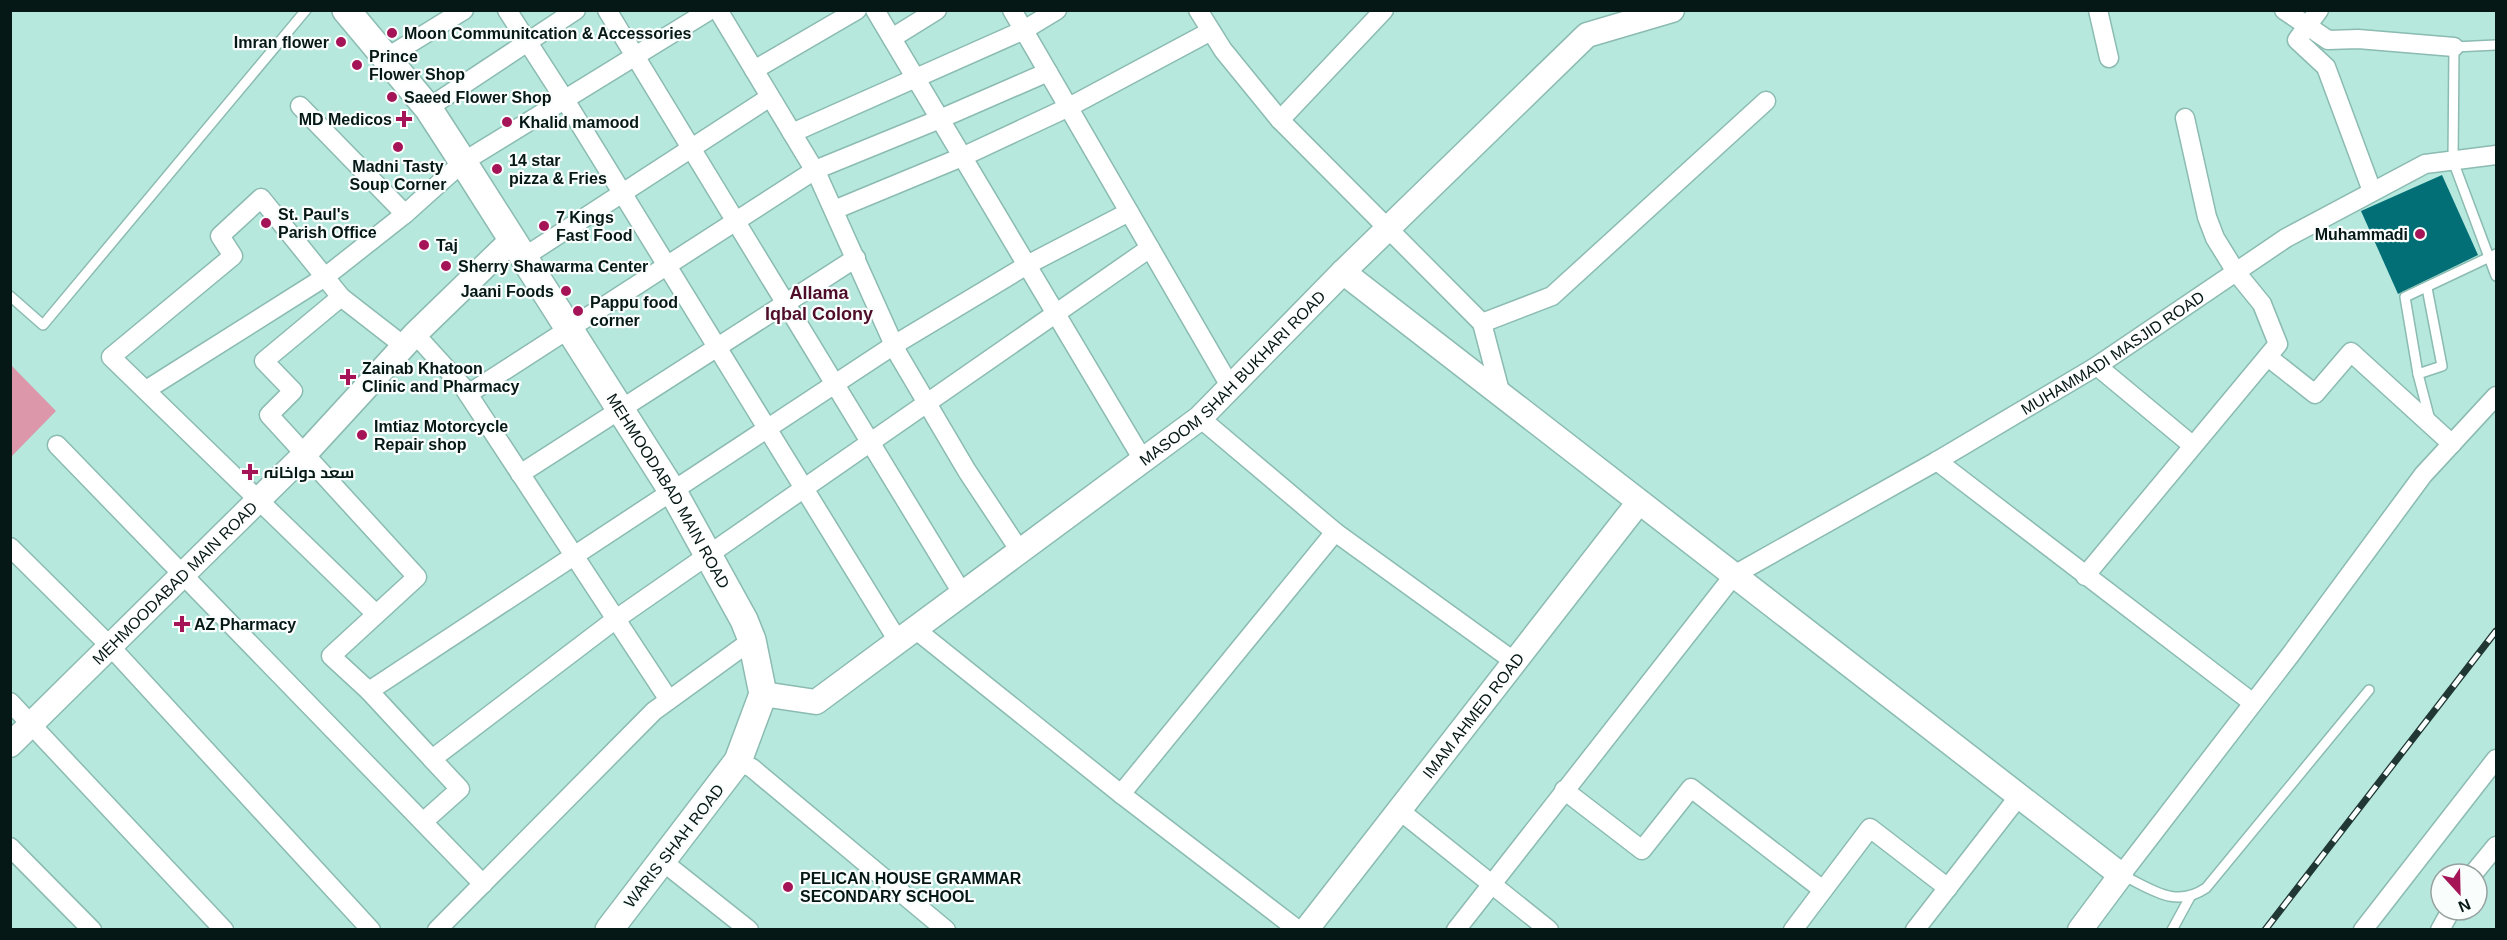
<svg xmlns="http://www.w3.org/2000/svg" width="2507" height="940" viewBox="0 0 2507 940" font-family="Helvetica,Cairo,sans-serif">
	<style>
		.green { fill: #dd97ab }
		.building { fill: #016f75 }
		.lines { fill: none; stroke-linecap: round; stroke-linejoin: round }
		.service-casing { stroke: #8bbbb1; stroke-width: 12 }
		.minor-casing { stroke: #8bbbb1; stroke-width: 21 }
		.tertiary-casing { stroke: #8bbbb1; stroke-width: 27 }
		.secondary-casing { stroke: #8bbbb1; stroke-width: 30 }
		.service { stroke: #fff; stroke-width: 9 }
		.minor { stroke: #fff; stroke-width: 18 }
		.tertiary { stroke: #fff; stroke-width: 24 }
		.secondary { stroke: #fff; stroke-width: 27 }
		.rail-casing { stroke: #203733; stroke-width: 7 }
		.rail { stroke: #f9fefd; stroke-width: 4.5; stroke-dasharray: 14; stroke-linecap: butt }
		.poi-dot { fill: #a41456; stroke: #f9fefd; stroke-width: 2 }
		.labels { text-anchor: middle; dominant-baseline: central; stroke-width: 4.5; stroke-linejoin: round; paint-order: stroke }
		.poi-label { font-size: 16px; font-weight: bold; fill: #051815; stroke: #f9fefd; text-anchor: start }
		.street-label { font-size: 16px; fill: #051815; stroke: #f9fefd }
		.neighbourhood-label { font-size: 18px; font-weight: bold; fill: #500d29; stroke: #f9fefd }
	</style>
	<rect width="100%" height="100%" fill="#b6e8de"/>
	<path class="green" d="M 11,365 L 56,411 L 11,457 L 10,457 Z"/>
	<path class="building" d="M 2442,175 L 2478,255 L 2398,294 L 2361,211 Z"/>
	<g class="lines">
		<g class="service-casing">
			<g id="service">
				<path d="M 2496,45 L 2454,47 L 2453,161 L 2496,276"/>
				<path d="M 2427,288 L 2442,366 L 2418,374 L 2430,420"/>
				<path d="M 10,296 L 43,325 L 306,10"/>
				<path d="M 2418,374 L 2405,297 L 2496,254"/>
				<path d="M 2122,875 C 2152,889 2175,909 2206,888 L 2369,690"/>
				<path d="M 2172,930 L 2190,897"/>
			</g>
		</g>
		<g class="minor-casing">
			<g id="minor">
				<path d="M 507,10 L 565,100 L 898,641"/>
				<path d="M 607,10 L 962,593"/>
				<path d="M 718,10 L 818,176 L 898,354 L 967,471 L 1020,551"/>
				<path d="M 875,10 L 1143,460"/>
				<path d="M 1012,10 L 1230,386"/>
				<path d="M 1198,10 L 1223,50 L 1280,120 L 1482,323 L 1501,395"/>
				<path d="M 2098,10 L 2109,58"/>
				<path d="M 2284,10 L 2328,40 L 2358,39 L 2454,47"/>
				<path d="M 2319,10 L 2297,40 L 2326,67 L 2372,191"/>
				<path d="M 892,38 L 937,10"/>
				<path d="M 386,58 L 464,10"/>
				<path d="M 754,70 L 857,10"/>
				<path d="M 300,106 L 405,214"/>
				<path d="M 428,108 L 576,10"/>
				<path d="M 1280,120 L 1384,10"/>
				<path d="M 792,133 L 1024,30 L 1057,10"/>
				<path d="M 834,210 L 962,157 L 1069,107 L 1211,31"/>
				<path d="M 524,257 L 770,97"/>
				<path d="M 341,297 L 264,361 L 293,391 L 269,415 L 417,577 L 331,656 L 369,691 L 432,759"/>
				<path d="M 1482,323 L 1552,296 L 1766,101"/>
				<path d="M 415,334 L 464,388 L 669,700"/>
				<path d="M 2268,357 L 2315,394 L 2351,352 L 2452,444"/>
				<path d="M 2097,366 L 2192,445"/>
				<path d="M 146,390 L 325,277 L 405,214 L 463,162 L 710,10"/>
				<path d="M 468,394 L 815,170 L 940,119 L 1048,72"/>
				<path d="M 1200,418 L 1335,532 L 1515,662"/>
				<path d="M 57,445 L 483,884"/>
				<path d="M 1937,461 L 2253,703"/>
				<path d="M 520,474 L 856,258"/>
				<path d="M 10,547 L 110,646 L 371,930"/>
				<path d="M 2085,576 L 2278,344 L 2262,304 L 2236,272 L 2215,238 L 2207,217 L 2185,118"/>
				<path d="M 376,614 L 111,357 L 233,256 L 220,236 L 261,198 L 341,297 L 404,346"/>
				<path d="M 915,629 L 1121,794 L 1298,930"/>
				<path d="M 369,691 L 894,345 L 1027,265 L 1129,212"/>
				<path d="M 10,702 L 224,930"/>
				<path d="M 738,761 L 752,768 L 946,930"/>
				<path d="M 1564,790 L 1642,850 L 1691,788 L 1823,890"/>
				<path d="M 1121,794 L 1335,532"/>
				<path d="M 1399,810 L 1549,930"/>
				<path d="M 423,822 L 460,789 L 432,759 L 616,619 L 1150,248"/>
				<path d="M 10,847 L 92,930"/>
				<path d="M 662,861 L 749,930"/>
				<path d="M 2473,874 L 2496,846"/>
				<path d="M 2121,875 L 2291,654 L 2423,475 L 2496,396"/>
				<path d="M 437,930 L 654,711 L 752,640"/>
				<path id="s1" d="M 1456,930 L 1734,575 L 1937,461 L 2097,366 L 2286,238 L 2425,164 L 2496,155"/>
				<path d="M 1793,930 L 1870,828 L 1948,888"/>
				<path d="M 1915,930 L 2019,796"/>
				<path d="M 2363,930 L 2496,759"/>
				<path d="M 2440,930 L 2451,910"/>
			</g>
		</g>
		<g class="tertiary-casing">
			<g id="tertiary">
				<path d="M 1343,272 L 2121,875 L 2080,930"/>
				<path id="s2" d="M 763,694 L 816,702 L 1200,418 L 1343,272 L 1587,35 L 1672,10"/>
				<path id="s3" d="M 10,745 L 303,456 L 415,334 L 513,239"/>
				<path id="s4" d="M 1306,930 L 1639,502"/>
			</g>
		</g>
		<g class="secondary-casing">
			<g id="secondary">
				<path id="s5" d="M 346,10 L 428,108 L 463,162 L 676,497 L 744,620 L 752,640 L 763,694 L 738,761 L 609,930"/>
			</g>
		</g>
		<use href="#service" class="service"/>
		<use href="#minor" class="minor"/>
		<use href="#tertiary" class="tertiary"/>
		<use href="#secondary" class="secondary"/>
		<g class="rail-casing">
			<path id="rail" d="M 2265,930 L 2496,631"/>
		</g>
		<use href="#rail" class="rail"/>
	</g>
	<g class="poi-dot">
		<circle cx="392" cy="33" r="6"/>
		<circle cx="341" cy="42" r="6"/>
		<circle cx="357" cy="65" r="6"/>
		<circle cx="392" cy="97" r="6"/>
		<path d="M401 110h6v6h6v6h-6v6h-6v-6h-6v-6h6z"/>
		<circle cx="507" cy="122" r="6"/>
		<circle cx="398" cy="147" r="6"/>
		<circle cx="497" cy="169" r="6"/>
		<circle cx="266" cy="223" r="6"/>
		<circle cx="544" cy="226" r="6"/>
		<circle cx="2420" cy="234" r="6"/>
		<circle cx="424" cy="245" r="6"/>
		<circle cx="446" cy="266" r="6"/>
		<circle cx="566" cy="291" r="6"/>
		<circle cx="578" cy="311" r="6"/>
		<path d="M345 368h6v6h6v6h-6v6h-6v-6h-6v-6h6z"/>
		<circle cx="362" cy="435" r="6"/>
		<path d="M247 463h6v6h6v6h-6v6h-6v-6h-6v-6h6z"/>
		<path d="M179 615h6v6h6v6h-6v6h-6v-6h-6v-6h6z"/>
		<circle cx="788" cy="887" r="6"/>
	</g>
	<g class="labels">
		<g class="poi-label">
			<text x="404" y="33">Moon Communitcation &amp; Accessories</text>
			<text x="329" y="42" text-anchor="end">Imran flower</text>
			<text x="369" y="56">Prince<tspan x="369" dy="18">Flower Shop</tspan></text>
			<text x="404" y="97">Saeed Flower Shop</text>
			<text x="392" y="119" text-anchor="end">MD Medicos</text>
			<text x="519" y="122">Khalid mamood</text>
			<text x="509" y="160">14 star<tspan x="509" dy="18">pizza &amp; Fries</tspan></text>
			<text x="398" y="166" text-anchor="middle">Madni Tasty<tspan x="398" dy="18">Soup Corner</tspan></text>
			<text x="278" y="214">St. Paul's<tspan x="278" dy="18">Parish Office</tspan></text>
			<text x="556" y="217">7 Kings<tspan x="556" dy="18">Fast Food</tspan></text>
			<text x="2408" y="234" text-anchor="end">Muhammadi</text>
			<text x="436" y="245">Taj</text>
			<text x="458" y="266">Sherry Shawarma Center</text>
			<text x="554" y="291" text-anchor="end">Jaani Foods</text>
			<text x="590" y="302">Pappu food<tspan x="590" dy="18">corner</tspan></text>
			<text x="362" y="368">Zainab Khatoon<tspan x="362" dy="18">Clinic and Pharmacy</tspan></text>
			<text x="374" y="426">Imtiaz Motorcycle<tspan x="374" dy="18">Repair shop</tspan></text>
			<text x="264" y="472">سعد دواخانہ</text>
			<text x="194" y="624">AZ Pharmacy</text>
			<text x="800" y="878">PELICAN HOUSE GRAMMAR<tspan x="800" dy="18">SECONDARY SCHOOL</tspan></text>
		</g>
		<g class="street-label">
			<text stroke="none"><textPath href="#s1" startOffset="890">MUHAMMADI MASJID ROAD</textPath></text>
			<text stroke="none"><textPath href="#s2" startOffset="582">MASOOM SHAH BUKHARI ROAD</textPath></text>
			<text stroke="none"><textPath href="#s5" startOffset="580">MEHMOODABAD MAIN ROAD</textPath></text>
			<text stroke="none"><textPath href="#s3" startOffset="231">MEHMOODABAD MAIN ROAD</textPath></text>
			<text stroke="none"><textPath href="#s4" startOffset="272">IMAM AHMED ROAD</textPath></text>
			<text transform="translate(674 846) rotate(-52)">WARIS SHAH ROAD</text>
		</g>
		<g class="neighbourhood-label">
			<text x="819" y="293">Allama<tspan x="819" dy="21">Iqbal Colony</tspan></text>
		</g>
	</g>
	<rect width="2507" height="940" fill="none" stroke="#051815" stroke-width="24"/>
	<g transform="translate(2459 892) rotate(158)"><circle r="28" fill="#f9fefd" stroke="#97a2a0" stroke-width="1.5"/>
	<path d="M0-4.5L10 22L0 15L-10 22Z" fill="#a41456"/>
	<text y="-9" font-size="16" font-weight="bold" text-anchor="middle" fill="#051815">N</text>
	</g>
</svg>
